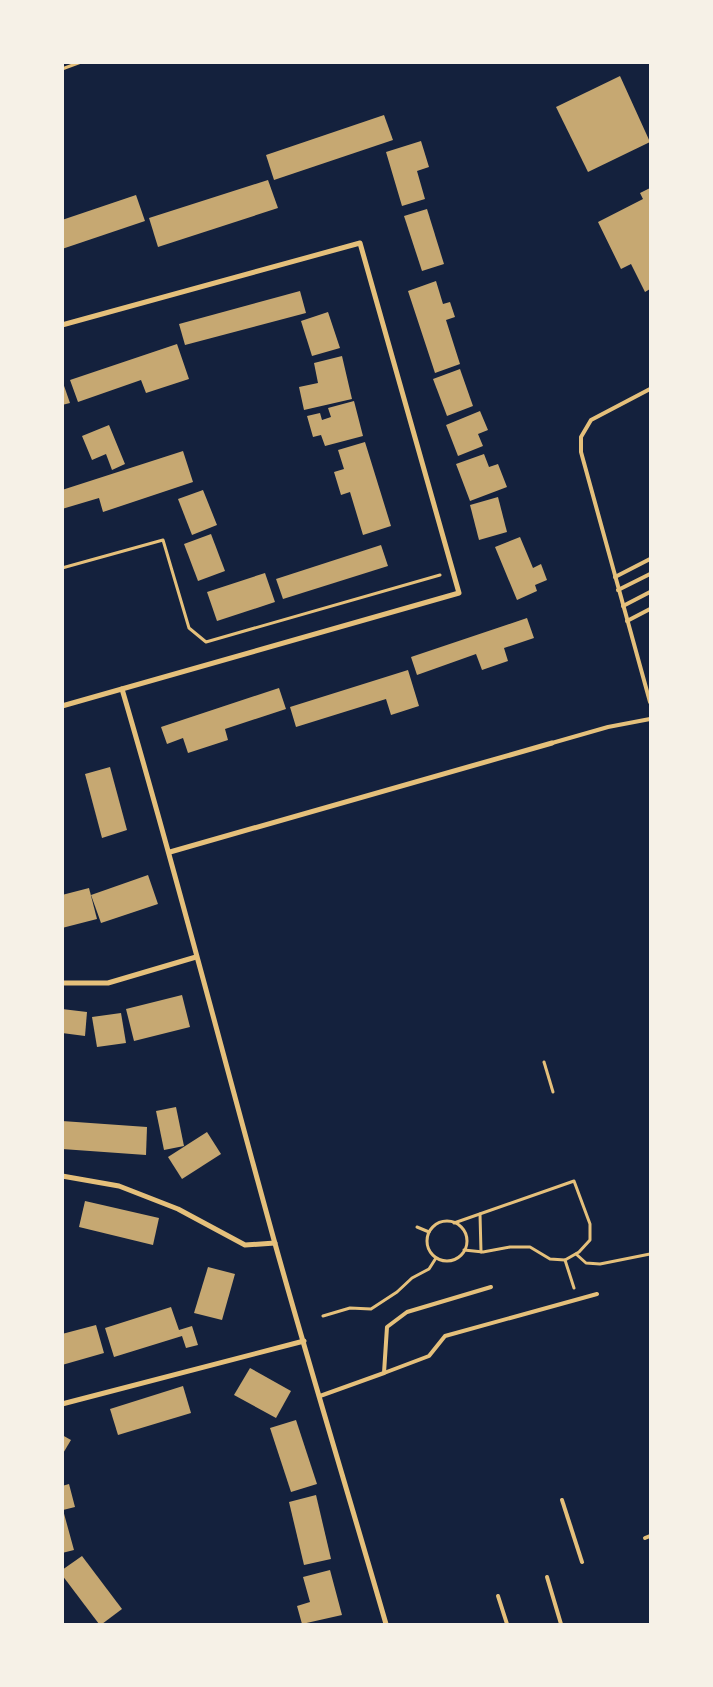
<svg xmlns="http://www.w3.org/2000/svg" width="713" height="1687" viewBox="0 0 713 1687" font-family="'Asap Condensed',sans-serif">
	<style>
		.building { fill: #c6a872 }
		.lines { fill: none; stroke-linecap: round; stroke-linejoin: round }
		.path { stroke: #e5c07b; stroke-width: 3 }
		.service { stroke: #e5c07b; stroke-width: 4 }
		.minor { stroke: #e5c07b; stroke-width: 5 }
	</style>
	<rect width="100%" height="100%" fill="#14213d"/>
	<g class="building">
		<path d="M 620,76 L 650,142 L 588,172 L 556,107 Z"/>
		<path d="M 384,115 L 393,140 L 274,180 L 266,155 Z"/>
		<path d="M 421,141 L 429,167 L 417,171 L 425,199 L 402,206 L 386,152 Z"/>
		<path d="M 268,180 L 278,208 L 158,247 L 149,218 Z"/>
		<path d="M 650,188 L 650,289 L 645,292 L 631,264 L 621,269 L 598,222 L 643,199 L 640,193 Z"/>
		<path d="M 136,195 L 145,221 L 62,249 L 62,220 Z"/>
		<path d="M 427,209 L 444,264 L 422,271 L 404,216 Z"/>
		<path d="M 436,281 L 443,304 L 450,302 L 455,317 L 446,320 L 460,364 L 435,373 L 408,291 Z"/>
		<path d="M 300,291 L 306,313 L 185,345 L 179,324 Z"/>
		<path d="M 328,312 L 340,348 L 312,356 L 301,321 Z"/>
		<path d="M 177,344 L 189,379 L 146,393 L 141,380 L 78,402 L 70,380 Z"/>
		<path d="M 342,356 L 352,399 L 304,410 L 299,387 L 318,383 L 314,363 Z"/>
		<path d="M 460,369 L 473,406 L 447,416 L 433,379 Z"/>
		<path d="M 62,380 L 70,403 L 62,405 Z"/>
		<path d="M 354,401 L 363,436 L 325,446 L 321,435 L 313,437 L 307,416 L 320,413 L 322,420 L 331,417 L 328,408 Z"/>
		<path d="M 480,411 L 488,430 L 478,434 L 483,446 L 458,456 L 446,425 Z"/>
		<path d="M 109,425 L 125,464 L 112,470 L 106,454 L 92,460 L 82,436 Z"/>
		<path d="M 365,442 L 391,526 L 363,535 L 350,492 L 341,495 L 334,472 L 344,469 L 338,450 Z"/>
		<path d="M 183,451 L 193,482 L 103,512 L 99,498 L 62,509 L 62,490 Z"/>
		<path d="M 484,454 L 489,467 L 498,464 L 507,487 L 470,501 L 456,464 Z"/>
		<path d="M 203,490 L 217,525 L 192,535 L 178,499 Z"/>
		<path d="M 498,497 L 507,532 L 479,540 L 470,505 Z"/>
		<path d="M 211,534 L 225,571 L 198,581 L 184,544 Z"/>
		<path d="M 520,537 L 533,568 L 541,564 L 547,580 L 535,585 L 537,591 L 517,600 L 495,547 Z"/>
		<path d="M 381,545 L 388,566 L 283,599 L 276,579 Z"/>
		<path d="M 265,573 L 275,602 L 217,621 L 207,592 Z"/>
		<path d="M 527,618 L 534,638 L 504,648 L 508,661 L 482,670 L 476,654 L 417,675 L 411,657 Z"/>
		<path d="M 408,670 L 419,706 L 391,715 L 386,699 L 296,727 L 290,707 Z"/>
		<path d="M 279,688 L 286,709 L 225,729 L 228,740 L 188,753 L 183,738 L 167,744 L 161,727 Z"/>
		<path d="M 110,767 L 127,830 L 102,838 L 85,774 Z"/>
		<path d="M 148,875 L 158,904 L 101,923 L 91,895 Z"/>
		<path d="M 89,888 L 97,919 L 62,928 L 62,895 Z"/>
		<path d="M 182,995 L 190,1027 L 134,1041 L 126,1009 Z"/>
		<path d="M 62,1009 L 87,1012 L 85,1036 L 62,1033 Z"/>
		<path d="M 121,1013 L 126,1043 L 97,1047 L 92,1017 Z"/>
		<path d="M 176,1107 L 184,1146 L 164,1150 L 156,1111 Z"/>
		<path d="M 62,1121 L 147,1127 L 146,1155 L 62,1149 Z"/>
		<path d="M 207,1132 L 221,1154 L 182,1179 L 168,1157 Z"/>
		<path d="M 85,1201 L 159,1218 L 153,1245 L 79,1227 Z"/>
		<path d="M 208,1267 L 235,1274 L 222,1320 L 194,1313 Z"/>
		<path d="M 171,1307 L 179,1330 L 192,1326 L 198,1345 L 186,1348 L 182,1336 L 114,1357 L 105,1328 Z"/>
		<path d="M 96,1325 L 104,1353 L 62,1365 L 62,1334 Z"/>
		<path d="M 250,1368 L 291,1391 L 276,1418 L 234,1395 Z"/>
		<path d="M 183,1386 L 191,1413 L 118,1435 L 110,1409 Z"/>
		<path d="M 296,1420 L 317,1484 L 291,1492 L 270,1428 Z"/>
		<path d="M 62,1435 L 71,1440 L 62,1455 Z"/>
		<path d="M 69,1484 L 75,1507 L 63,1510 L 74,1550 L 62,1553 L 62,1486 Z"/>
		<path d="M 316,1495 L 331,1559 L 304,1565 L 289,1502 Z"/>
		<path d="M 82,1556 L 122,1609 L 102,1624 L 99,1624 L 62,1575 L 62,1570 Z"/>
		<path d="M 330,1570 L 342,1615 L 302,1624 L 297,1606 L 310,1602 L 303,1577 Z"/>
	</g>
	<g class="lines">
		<g class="path">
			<path d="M 62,69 L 81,62"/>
			<path d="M 62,568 L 163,540 L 189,628 L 206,642 L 440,575"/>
			<path d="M 544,1062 L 553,1092"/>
			<path d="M 480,1214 L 481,1252"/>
			<circle cx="447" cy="1241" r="20"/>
			<path d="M 454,1223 L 574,1181 L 590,1224 L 590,1240 L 579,1252 L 565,1260 L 550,1259 L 530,1247 L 510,1247 L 483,1252 L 464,1250"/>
			<path d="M 417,1227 L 429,1232"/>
			<path d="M 576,1254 L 586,1263 L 600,1264 L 650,1254"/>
			<path d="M 565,1260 L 574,1288"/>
			<path d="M 323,1316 L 350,1308 L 371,1309 L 397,1292 L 412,1278 L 429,1269 L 436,1258"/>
		</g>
		<g class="service">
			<path d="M 650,389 L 591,420 L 581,437 L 581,452 L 650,702"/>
			<path d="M 615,577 L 650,559"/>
			<path d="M 618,590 L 650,574"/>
			<path d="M 623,606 L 650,592"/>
			<path d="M 627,621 L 650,609"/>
			<path d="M 552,743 L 608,727 L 650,719"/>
			<path d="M 384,1373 L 429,1356 L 445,1336 L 597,1294"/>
			<path d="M 320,1396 L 384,1373 L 387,1327 L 407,1312 L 491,1287"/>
			<path d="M 562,1500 L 582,1562"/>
			<path d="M 645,1538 L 650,1536"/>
			<path d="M 547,1577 L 561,1624"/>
			<path d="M 498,1596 L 507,1624"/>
		</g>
		<g class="minor">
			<path d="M 62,325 L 360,243 L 459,593 L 62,706"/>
			<path d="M 122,689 C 176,872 223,1056 274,1240 C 310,1369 349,1496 386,1624"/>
			<path d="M 170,852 L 552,743"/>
			<path d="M 62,983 L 108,983 L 196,957"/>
			<path d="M 62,1176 L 119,1186 L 178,1209 L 245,1245 L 275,1243"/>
			<path d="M 62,1404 L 304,1341"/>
		</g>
	</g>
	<rect width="713" height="1687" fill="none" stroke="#f6f1e7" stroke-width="128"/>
</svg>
